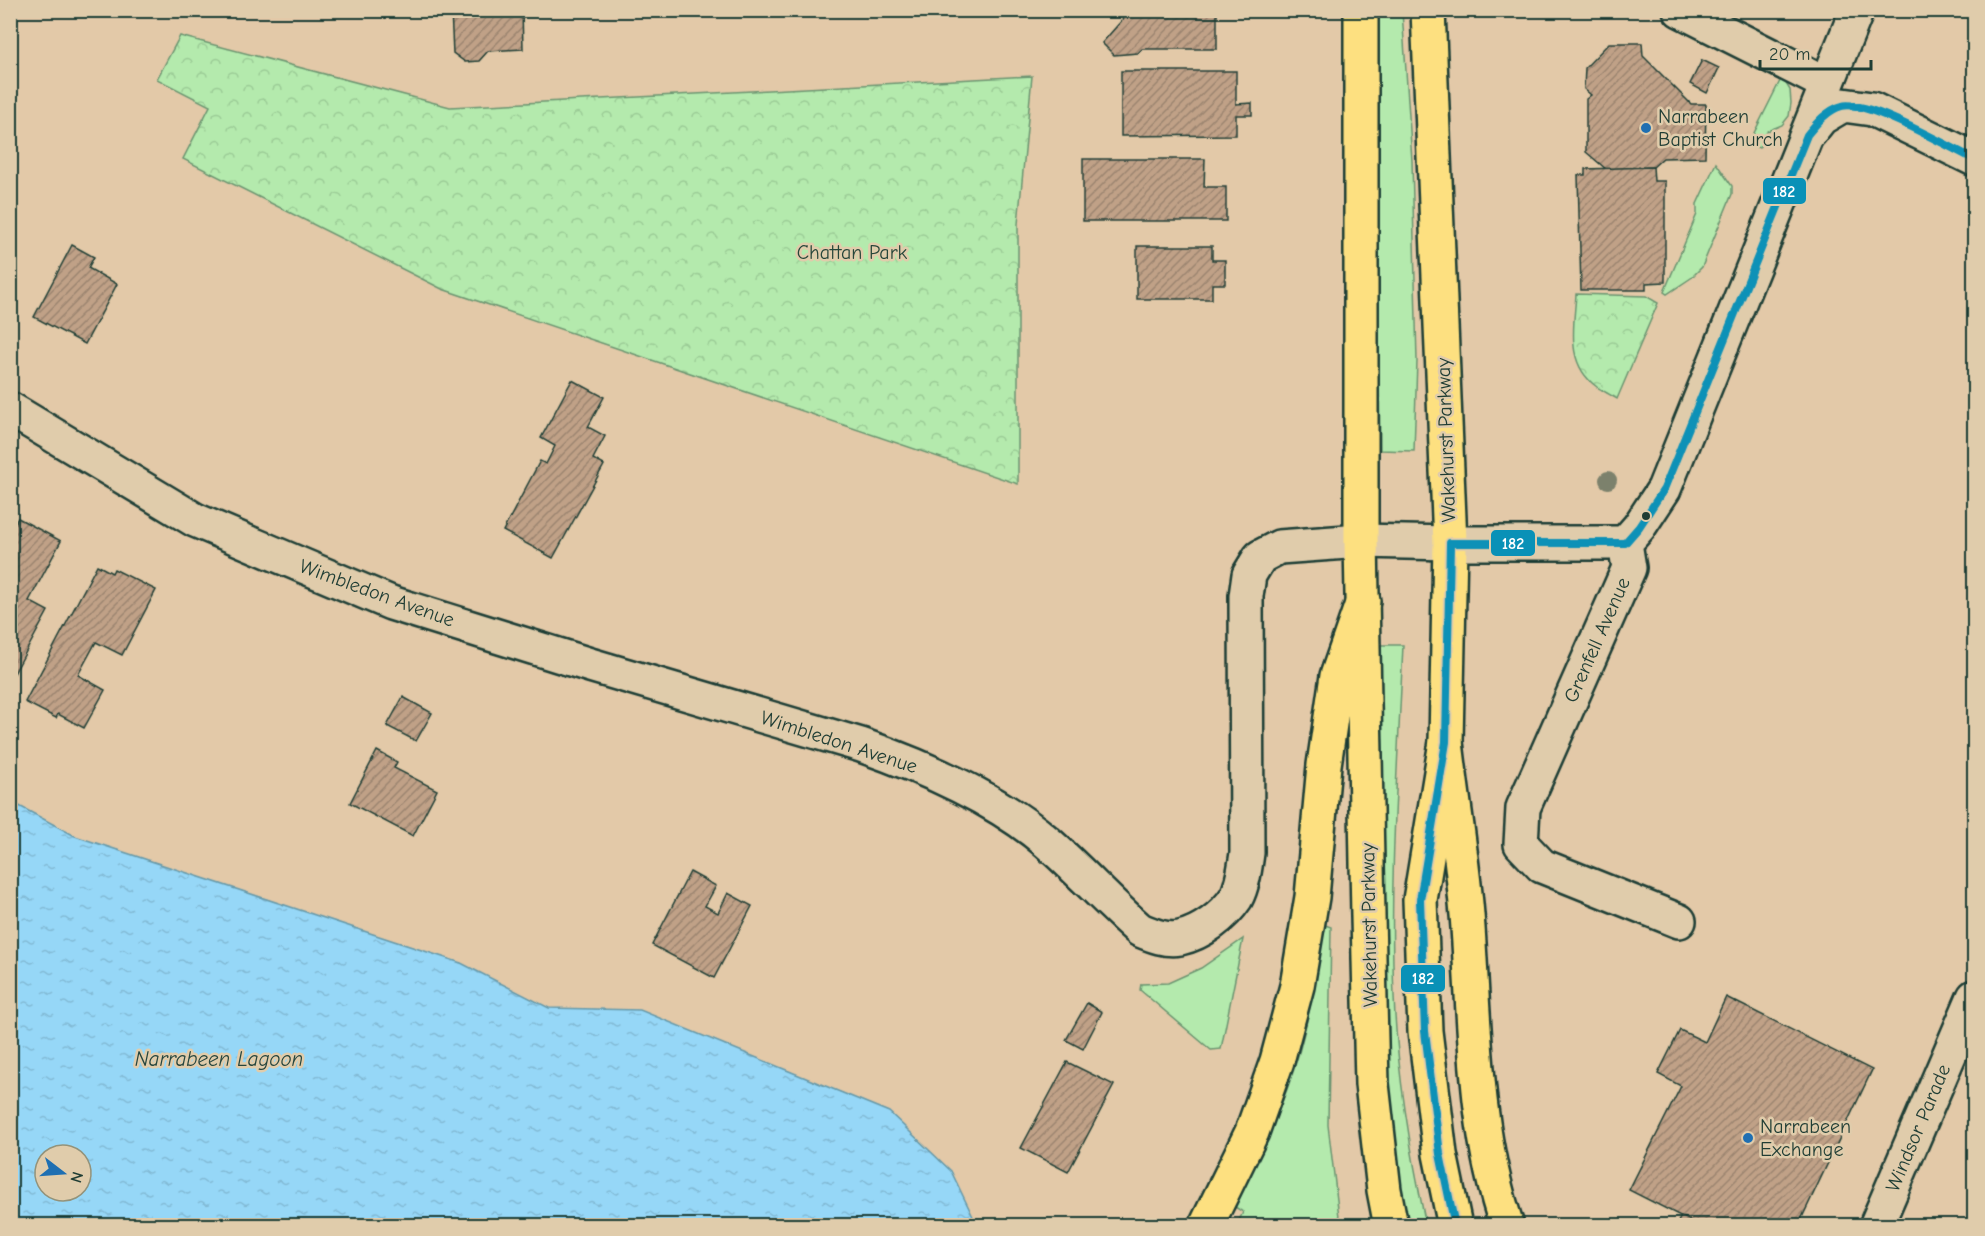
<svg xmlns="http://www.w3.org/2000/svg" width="1985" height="1236" viewBox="0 0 1985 1236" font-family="'Comic Neue',sans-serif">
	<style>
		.grass { fill: #b4eaad; stroke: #6a9470; stroke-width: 1.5 }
		.park { fill: url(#park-crowns); stroke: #6a9470; stroke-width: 1.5 }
		.water { fill: url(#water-ripples); stroke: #6699a9; stroke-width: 1.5; fill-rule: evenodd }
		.building { fill: url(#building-hatch); stroke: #1f3d34; stroke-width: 1.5 }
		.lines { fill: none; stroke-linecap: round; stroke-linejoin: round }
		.minor-casing { stroke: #1f3d34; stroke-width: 38 }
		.major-casing { stroke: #1f3d34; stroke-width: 38 }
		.highway-casing { stroke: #1f3d34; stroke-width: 38 }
		.minor { stroke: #e0ccab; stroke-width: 33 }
		.major { stroke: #fde080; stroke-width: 33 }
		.highway { stroke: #fde080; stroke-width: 33 }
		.bus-1-casing { stroke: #e0ccab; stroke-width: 12 }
		.bus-1 { stroke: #0991b7; stroke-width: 8 }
		.tree { fill: #7b816c }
		.poi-dot { fill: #1f6fb2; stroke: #e0ccab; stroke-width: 2 }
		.bus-dot { fill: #1f3d34; stroke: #e0ccab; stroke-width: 2 }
		.labels { text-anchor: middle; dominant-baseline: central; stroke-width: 5; stroke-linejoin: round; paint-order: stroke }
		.poi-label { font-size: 20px; fill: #1f3d34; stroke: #e0ccab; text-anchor: start }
		.park-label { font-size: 20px; fill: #26463a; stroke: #e0ccab }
		.street-label { font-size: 20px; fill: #1f3d34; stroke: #e0ccab }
		.water-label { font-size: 21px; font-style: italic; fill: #25453e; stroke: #e0ccab }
		.line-badge { stroke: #e0ccab; stroke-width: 2 }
		.badge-label { font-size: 16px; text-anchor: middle; font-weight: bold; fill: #fff }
	</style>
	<defs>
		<pattern id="park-crowns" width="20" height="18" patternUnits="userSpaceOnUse" patternTransform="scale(1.5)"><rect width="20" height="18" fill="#b4eaad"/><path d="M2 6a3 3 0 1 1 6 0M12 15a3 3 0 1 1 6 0" fill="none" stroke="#9aca95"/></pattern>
		<pattern id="water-ripples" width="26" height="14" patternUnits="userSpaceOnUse" patternTransform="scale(1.5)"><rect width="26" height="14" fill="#96d7f7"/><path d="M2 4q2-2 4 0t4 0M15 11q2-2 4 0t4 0" fill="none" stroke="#81b9d4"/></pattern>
		<pattern id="building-hatch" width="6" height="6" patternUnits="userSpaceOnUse" patternTransform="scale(1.5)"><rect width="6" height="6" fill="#c0a187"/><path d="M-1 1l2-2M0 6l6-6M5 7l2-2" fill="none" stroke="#9b846f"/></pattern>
	</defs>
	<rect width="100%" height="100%" fill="#e3c9a8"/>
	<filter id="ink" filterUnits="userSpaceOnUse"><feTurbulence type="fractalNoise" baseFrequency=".0167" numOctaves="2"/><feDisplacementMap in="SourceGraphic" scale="12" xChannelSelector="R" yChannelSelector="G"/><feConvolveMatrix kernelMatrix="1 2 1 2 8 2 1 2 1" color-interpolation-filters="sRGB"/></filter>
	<g filter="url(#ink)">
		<g class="grass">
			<path d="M 1375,11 L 1402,11 L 1412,161 L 1417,361 L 1414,451 L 1380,450 Z"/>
			<path d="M 1782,77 L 1790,90 L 1791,103 L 1789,116 L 1782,125 L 1767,131 L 1759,148 L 1752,145 L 1753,135 Z"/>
			<path d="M 1716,163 L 1732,186 L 1732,194 L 1702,267 L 1691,278 L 1667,294 L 1664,292 L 1697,214 L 1697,204 Z"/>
			<path d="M 1381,645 L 1403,645 C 1398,762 1389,879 1394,996 C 1397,1073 1410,1150 1426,1225 L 1407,1225 L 1396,1166 L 1389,1092 L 1386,1016 Z"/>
			<path d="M 1325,925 L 1331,927 L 1328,1125 L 1340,1225 L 1237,1225 L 1243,1212 L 1235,1207 C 1261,1151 1290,1094 1304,1033 C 1313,997 1319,961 1325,925 Z"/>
			<path d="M 1243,939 L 1221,1049 L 1211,1050 L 1140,990 L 1141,984 L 1168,983 L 1201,968 Z"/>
		</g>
		<g class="park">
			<path d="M 180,36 L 450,107 L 1032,76 L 1018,224 L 1018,484 L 442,289 L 183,159 L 210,106 L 157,79 Z"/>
			<path d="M 1576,294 L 1646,296 L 1658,303 L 1617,399 C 1611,395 1603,391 1597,387 C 1565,364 1574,327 1576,294 Z"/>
		</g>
		<path class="water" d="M 10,801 L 75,836 L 461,963 L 549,1008 L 640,1010 L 889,1112 L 951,1171 L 977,1225 L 11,1225 ZM 45,1155 L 81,1155 L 81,1191 L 45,1191 Z"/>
		<g class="building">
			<path d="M 451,10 L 522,10 L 523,49 L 488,51 L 479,61 L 465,62 L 453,53 Z"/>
			<path d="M 1131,10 L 1217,10 L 1217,49 L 1142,49 L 1138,53 L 1114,55 L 1102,43 Z"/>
			<path d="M 1609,43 L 1642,43 L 1643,56 L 1691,104 L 1706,104 L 1705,157 L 1663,158 L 1653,167 L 1606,169 L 1586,152 L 1586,99 L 1591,95 L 1584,89 L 1585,68 Z"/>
			<path d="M 1702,60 L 1719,68 L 1707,93 L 1690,84 Z"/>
			<path d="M 1121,71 L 1236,71 L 1236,104 L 1252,103 L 1252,115 L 1236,115 L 1236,135 L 1121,136 Z"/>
			<path d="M 1083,159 L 1205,159 L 1204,187 L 1226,187 L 1226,221 L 1083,221 Z"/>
			<path d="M 1653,167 L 1654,181 L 1665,181 L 1665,282 L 1646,283 L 1646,290 L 1581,290 L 1578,175 L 1585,175 L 1585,169 Z"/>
			<path d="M 72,245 L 94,257 L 88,268 L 117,284 L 85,344 L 34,317 Z"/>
			<path d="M 1137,246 L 1212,246 L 1212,260 L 1225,260 L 1225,284 L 1212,284 L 1212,299 L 1137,299 Z"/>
			<path d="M 572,380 L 604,397 L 588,427 L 605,436 L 593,459 L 604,465 L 553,558 L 503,531 L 540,461 L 546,464 L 555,446 L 541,438 Z"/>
			<path d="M 18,518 L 61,541 L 29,601 L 48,611 L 10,681 L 10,531 Z"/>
			<path d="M 97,565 L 112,573 L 114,569 L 156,590 L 122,655 L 96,642 L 78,675 L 105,690 L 84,728 L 58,714 L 56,718 L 25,702 Z"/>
			<path d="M 403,697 L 432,713 L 416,741 L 387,726 Z"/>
			<path d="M 377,751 L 397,762 L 394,768 L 437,790 L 413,836 L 350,803 Z"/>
			<path d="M 690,872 L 716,886 L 705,906 L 718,913 L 728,893 L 752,906 L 714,978 L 652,945 Z"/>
			<path d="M 1726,997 L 1872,1070 L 1798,1226 L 1700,1226 L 1629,1190 L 1681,1086 L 1658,1074 L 1680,1030 L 1705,1042 Z"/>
			<path d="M 1087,1003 L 1102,1012 L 1083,1049 L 1066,1040 Z"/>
			<path d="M 1067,1062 L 1114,1085 L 1068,1172 L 1021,1148 Z"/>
			<path d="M 1681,1216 L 1700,1226 L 1676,1226 Z"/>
		</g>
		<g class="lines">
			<g class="minor-casing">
				<g id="minor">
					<path d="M 1680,10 L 1827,84"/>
					<path d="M 1810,132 L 1821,118 L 1843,105 L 1872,109 L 1974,159"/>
					<path d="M 10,409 L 195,520 L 391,603 L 590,665 L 861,745 C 924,767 996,798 1047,842 C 1079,870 1108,902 1140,930 C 1152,935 1166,941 1180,938 C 1202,933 1224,916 1236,898 C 1243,885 1245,867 1247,853 L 1246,596 L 1249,575 L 1260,557 L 1279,547 L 1361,541 L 1450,543 L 1625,543"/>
					<path d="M 1679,921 L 1542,866 L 1521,844 L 1523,808 L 1629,568 L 1625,543 L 1639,527 L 1664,489 L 1857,10"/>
					<path d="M 1876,1226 L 1974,997"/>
				</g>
			</g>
			<g class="major-casing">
				<g id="major">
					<path d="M 1361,10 L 1361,541 L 1368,916 L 1372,1084 L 1384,1190 L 1391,1226"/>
					<path d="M 1428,10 L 1450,543 L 1446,742 L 1420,900 L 1425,1031 L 1440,1154 L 1455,1226"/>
				</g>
			</g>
			<g class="highway-casing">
				<g id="highway">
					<path d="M 1446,742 C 1453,804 1464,866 1468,928 C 1475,1027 1474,1130 1507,1226"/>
					<path d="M 1206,1226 L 1252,1132 L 1277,1061 L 1297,986 L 1312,897 L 1324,765 L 1337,676 L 1363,601"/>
				</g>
			</g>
			<use href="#minor" class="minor"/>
			<use href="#major" class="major"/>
			<use href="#highway" class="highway"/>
			<g class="bus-1-casing">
				<path id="bus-1" d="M 1455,1226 L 1440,1154 L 1425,1031 L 1420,900 L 1446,742 L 1450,543 L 1625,543 L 1639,527 L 1664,489 L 1807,135 C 1816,124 1827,110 1842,106 C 1866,99 1949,147 1974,159"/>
			</g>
			<use href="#bus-1" class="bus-1"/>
		</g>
		<circle class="tree" cx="1608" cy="480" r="9"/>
	</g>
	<g class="poi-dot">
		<circle cx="1646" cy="128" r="6"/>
		<circle cx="1748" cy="1138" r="6"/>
	</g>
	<circle class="bus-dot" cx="1646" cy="516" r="5"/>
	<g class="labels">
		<g class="poi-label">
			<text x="1658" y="116">Narrabeen<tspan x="1658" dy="23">Baptist Church</tspan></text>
			<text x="1760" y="1126">Narrabeen<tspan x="1760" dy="23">Exchange</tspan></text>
		</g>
		<g class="park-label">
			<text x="852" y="252">Chattan Park</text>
		</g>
		<g class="street-label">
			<text transform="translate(1446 440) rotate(-92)">Wakehurst Parkway</text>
			<text transform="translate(377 593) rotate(20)">Wimbledon Avenue</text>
			<text transform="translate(1597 640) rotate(-66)">Grenfell Avenue</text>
			<text transform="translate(839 742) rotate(18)">Wimbledon Avenue</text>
			<text transform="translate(1369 925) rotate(-91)">Wakehurst Parkway</text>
			<text transform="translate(1918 1128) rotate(-67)">Windsor Parade</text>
		</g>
		<g class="water-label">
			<text x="219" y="1059">Narrabeen Lagoon</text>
		</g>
	</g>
	<g class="line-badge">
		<rect x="1762" y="177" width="45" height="28" rx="6" fill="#0991b7"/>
		<rect x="1490" y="529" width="46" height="28" rx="6" fill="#0991b7"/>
		<rect x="1400" y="964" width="46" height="29" rx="6" fill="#0991b7"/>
	</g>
	<g class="badge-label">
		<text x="1784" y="197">182</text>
		<text x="1513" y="549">182</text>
		<text x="1423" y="984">182</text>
	</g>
	<rect width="1985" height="1236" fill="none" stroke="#e0ccab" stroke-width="36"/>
	<rect x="18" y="18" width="1949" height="1200" fill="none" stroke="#1f3d34" stroke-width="2" filter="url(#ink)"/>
	<g transform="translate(63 1173) rotate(107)"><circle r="28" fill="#e0ccab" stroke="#93937b" stroke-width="1.5"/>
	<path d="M0-4.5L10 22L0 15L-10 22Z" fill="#1f6fb2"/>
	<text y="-9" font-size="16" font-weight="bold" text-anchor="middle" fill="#1f3d34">N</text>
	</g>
	<path d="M1760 60v9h111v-9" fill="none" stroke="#1f3d34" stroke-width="3"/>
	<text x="1769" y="60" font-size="18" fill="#1f3d34" stroke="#e0ccab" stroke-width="4.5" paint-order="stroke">20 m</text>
</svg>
